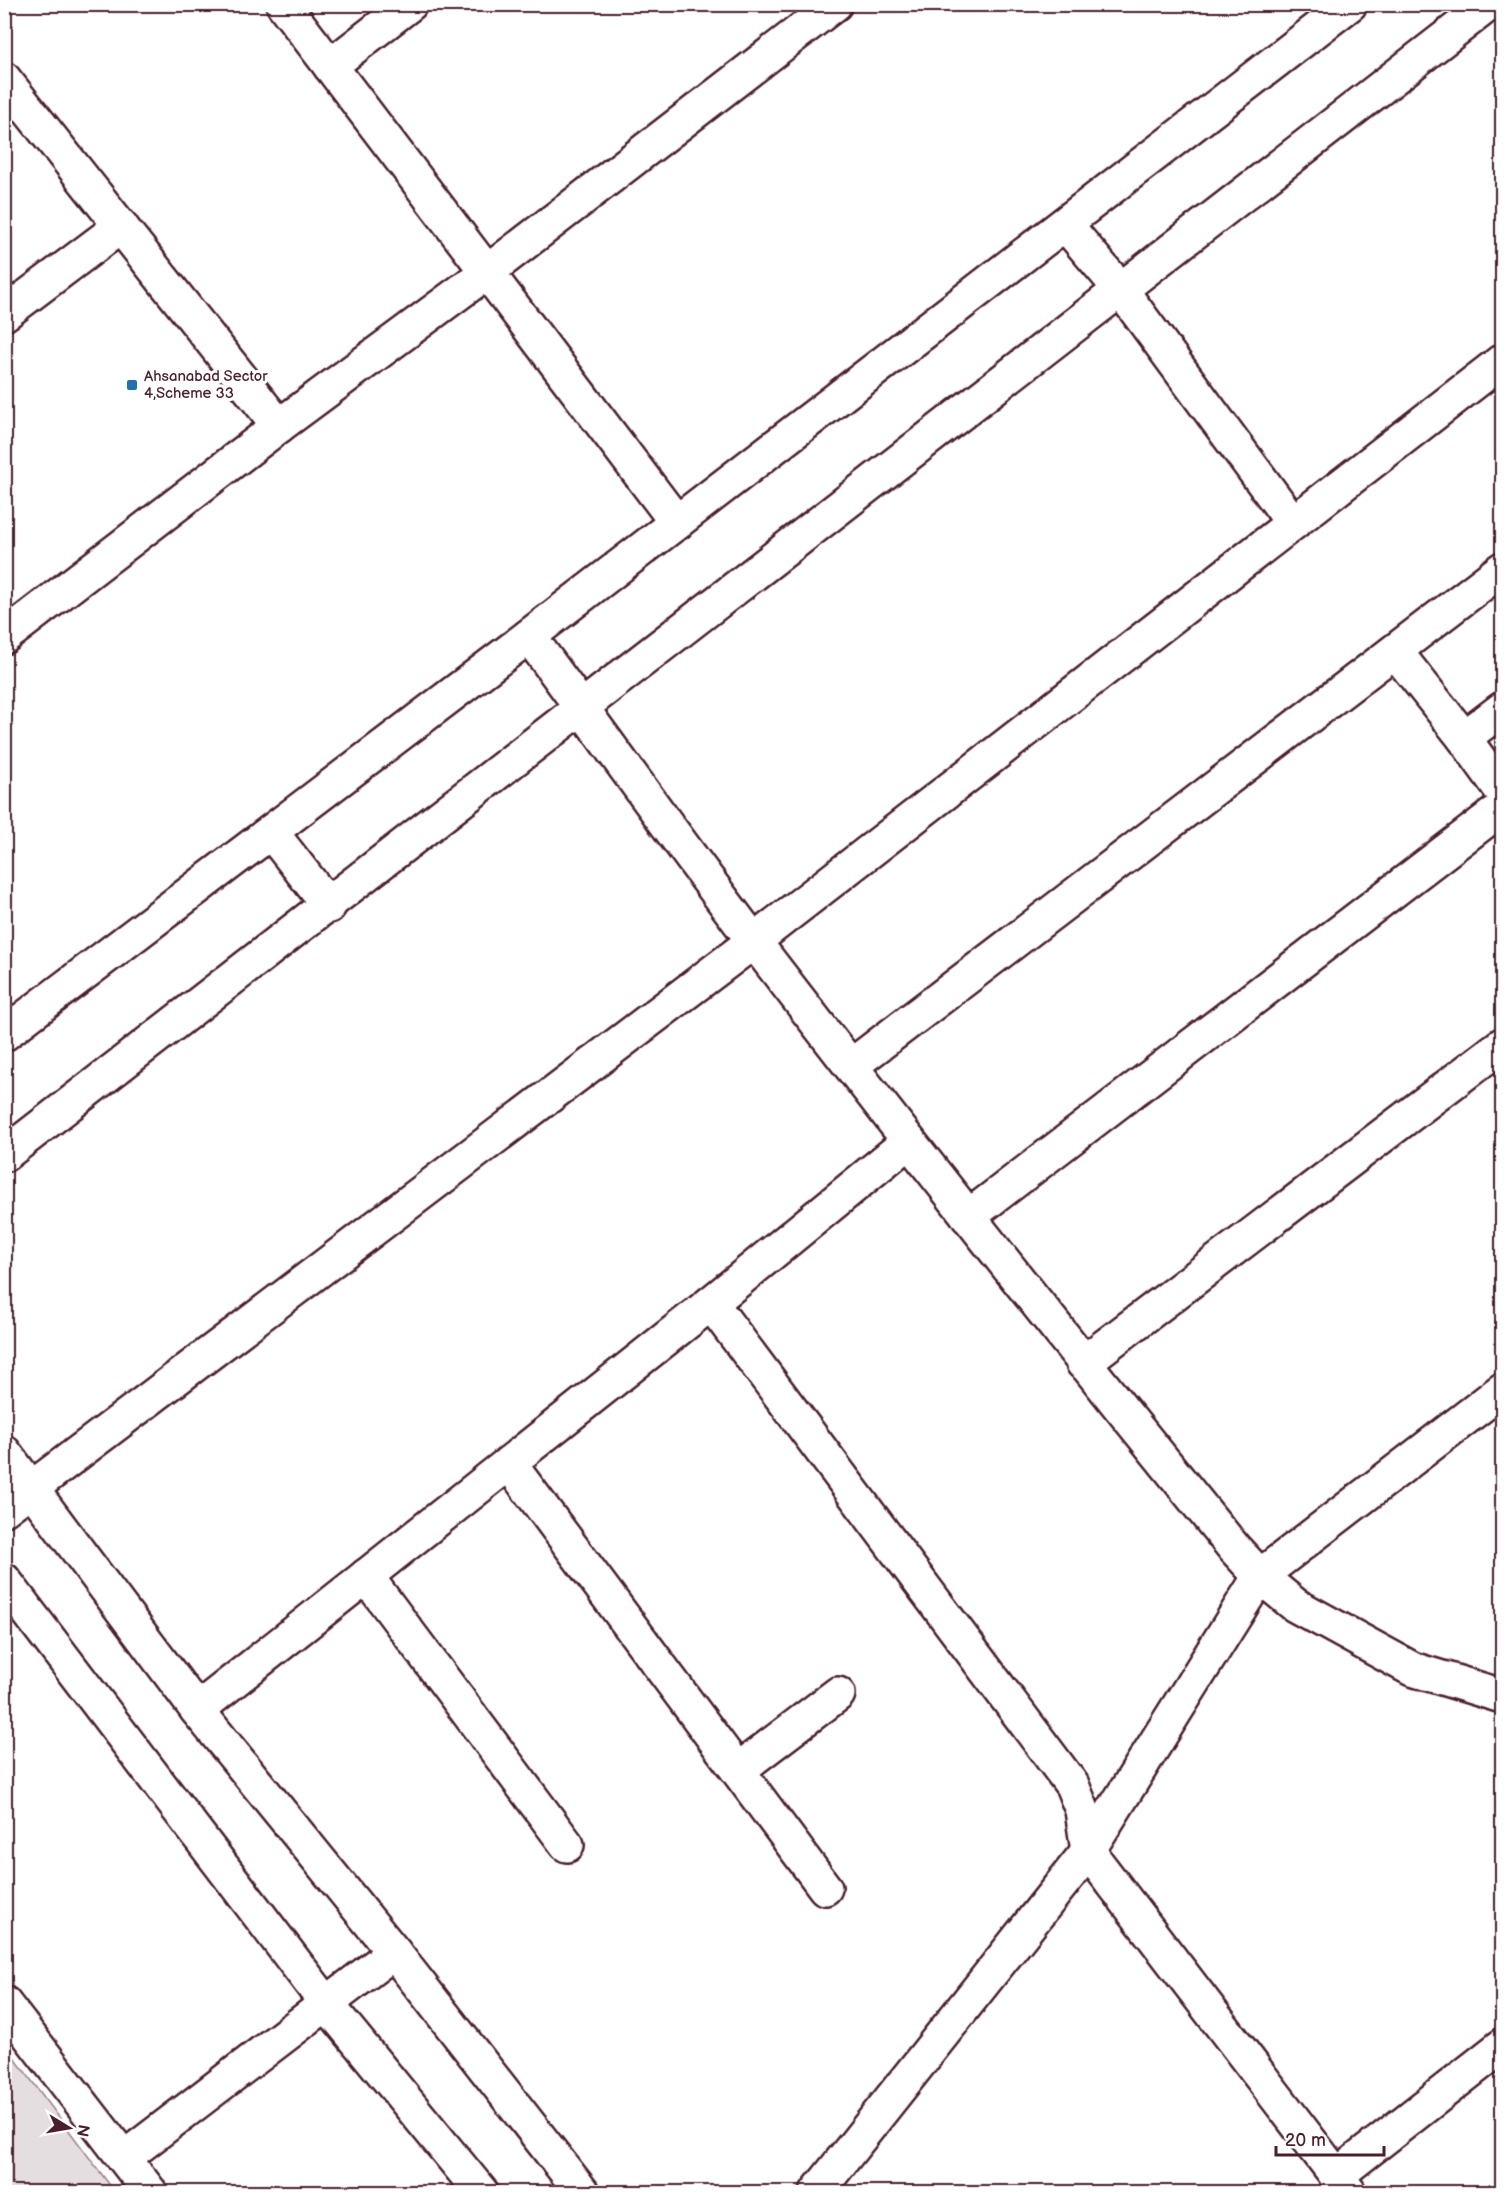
<svg xmlns="http://www.w3.org/2000/svg" width="1507" height="2197" viewBox="0 0 1507 2197" font-family="'Balsamiq Sans',sans-serif">
	<style>
		.green { fill: #e5dee0; stroke: #987e86; stroke-width: 1.5 }
		.lines { fill: none; stroke-linecap: round; stroke-linejoin: round }
		.minor-casing { stroke: #4a1f2b; stroke-width: 38 }
		.minor { stroke: #fff; stroke-width: 33 }
		.poi-dot { fill: #1f6fb2; stroke: #fff; stroke-width: 2 }
		.labels { text-anchor: middle; dominant-baseline: central; stroke-width: 6; stroke-linejoin: round; paint-order: stroke }
		.poi-label { font-size: 15px; fill: #4a1f2b; stroke: #fff; text-anchor: start }
	</style>
	<rect width="100%" height="100%" fill="#fff"/>
	<filter id="ink" filterUnits="userSpaceOnUse"><feTurbulence type="fractalNoise" baseFrequency=".0167" numOctaves="2"/><feDisplacementMap in="SourceGraphic" scale="12" xChannelSelector="R" yChannelSelector="G"/><feConvolveMatrix kernelMatrix="1 2 1 2 8 2 1 2 1" color-interpolation-filters="sRGB"/></filter>
	<g filter="url(#ink)">
		<path class="green" d="M 4,2045 L 5,2045 L 115,2192 L 5,2192 Z"/>
		<g class="lines">
			<g class="minor-casing">
				<g id="minor">
					<path d="M 330,66 L 410,4"/>
					<path d="M 4,79 L 279,426"/>
					<path d="M 1065,224 L 1121,290 L 1293,523"/>
					<path d="M 4,314 L 121,226"/>
					<path d="M 677,523 L 487,272 L 835,4"/>
					<path d="M 529,636 C 605,739 679,843 756,944 C 913,1148 1072,1349 1234,1548 L 1260,1576 L 1295,1605 L 1412,1669 L 1502,1696"/>
					<path d="M 4,637 L 279,426 L 487,272 L 283,4"/>
					<path d="M 1395,651 L 1464,738 L 1502,791"/>
					<path d="M 1464,738 L 1502,709"/>
					<path d="M 271,832 L 329,906"/>
					<path d="M 4,1034 L 529,636 L 1350,4"/>
					<path d="M 851,1066 L 1502,569"/>
					<path d="M 4,1155 L 1489,4"/>
					<path d="M 968,1217 L 1502,808"/>
					<path d="M 711,1303 L 1072,1785 L 1082,1810 L 1088,1851 L 1349,2192"/>
					<path d="M 1083,1363 L 1502,1045"/>
					<path d="M 4,1452 L 197,1710 L 394,1952 L 582,2192"/>
					<path d="M 509,1463 L 825,1888"/>
					<path d="M 4,1509 L 754,941 L 1502,361"/>
					<path d="M 366,1576 L 567,1845"/>
					<path d="M 4,1580 L 326,2003 L 481,2192"/>
					<path d="M 197,1710 L 711,1303 L 909,1141"/>
					<path d="M 738,1770 L 838,1694"/>
					<path d="M 4,2003 L 150,2192"/>
					<path d="M 124,2158 L 394,1952"/>
					<path d="M 1336,2176 L 1502,2046"/>
					<path d="M 817,2192 L 1088,1851 L 1260,1576 L 1502,1390"/>
				</g>
			</g>
			<use href="#minor" class="minor"/>
		</g>
	</g>
	<rect class="poi-dot" x="126" y="379" width="12" height="12" rx="3"/>
	<g class="labels">
		<g class="poi-label">
			<text x="144" y="376">Ahsanabad Sector<tspan x="144" dy="17">4,Scheme 33</tspan></text>
		</g>
	</g>
	<rect width="1507" height="2197" fill="none" stroke="#fff" stroke-width="24"/>
	<rect x="12" y="12" width="1483" height="2173" fill="none" stroke="#4a1f2b" stroke-width="2" filter="url(#ink)"/>
	<g transform="translate(69 2128) rotate(101)" stroke="#ffffff" stroke-width="4.5" paint-order="stroke">
	<path d="M0-4.5L10 22L0 15L-10 22Z" fill="#4a1f2b"/>
	<text y="-9" font-size="16" font-weight="bold" text-anchor="middle" fill="#4a1f2b">N</text>
	</g>
	<path d="M1276 2146v9h108v-9" fill="none" stroke="#4a1f2b" stroke-width="3"/>
	<text x="1285" y="2146" font-size="18" fill="#4a1f2b" stroke="#ffffff" stroke-width="4.5" paint-order="stroke">20 m</text>
</svg>
